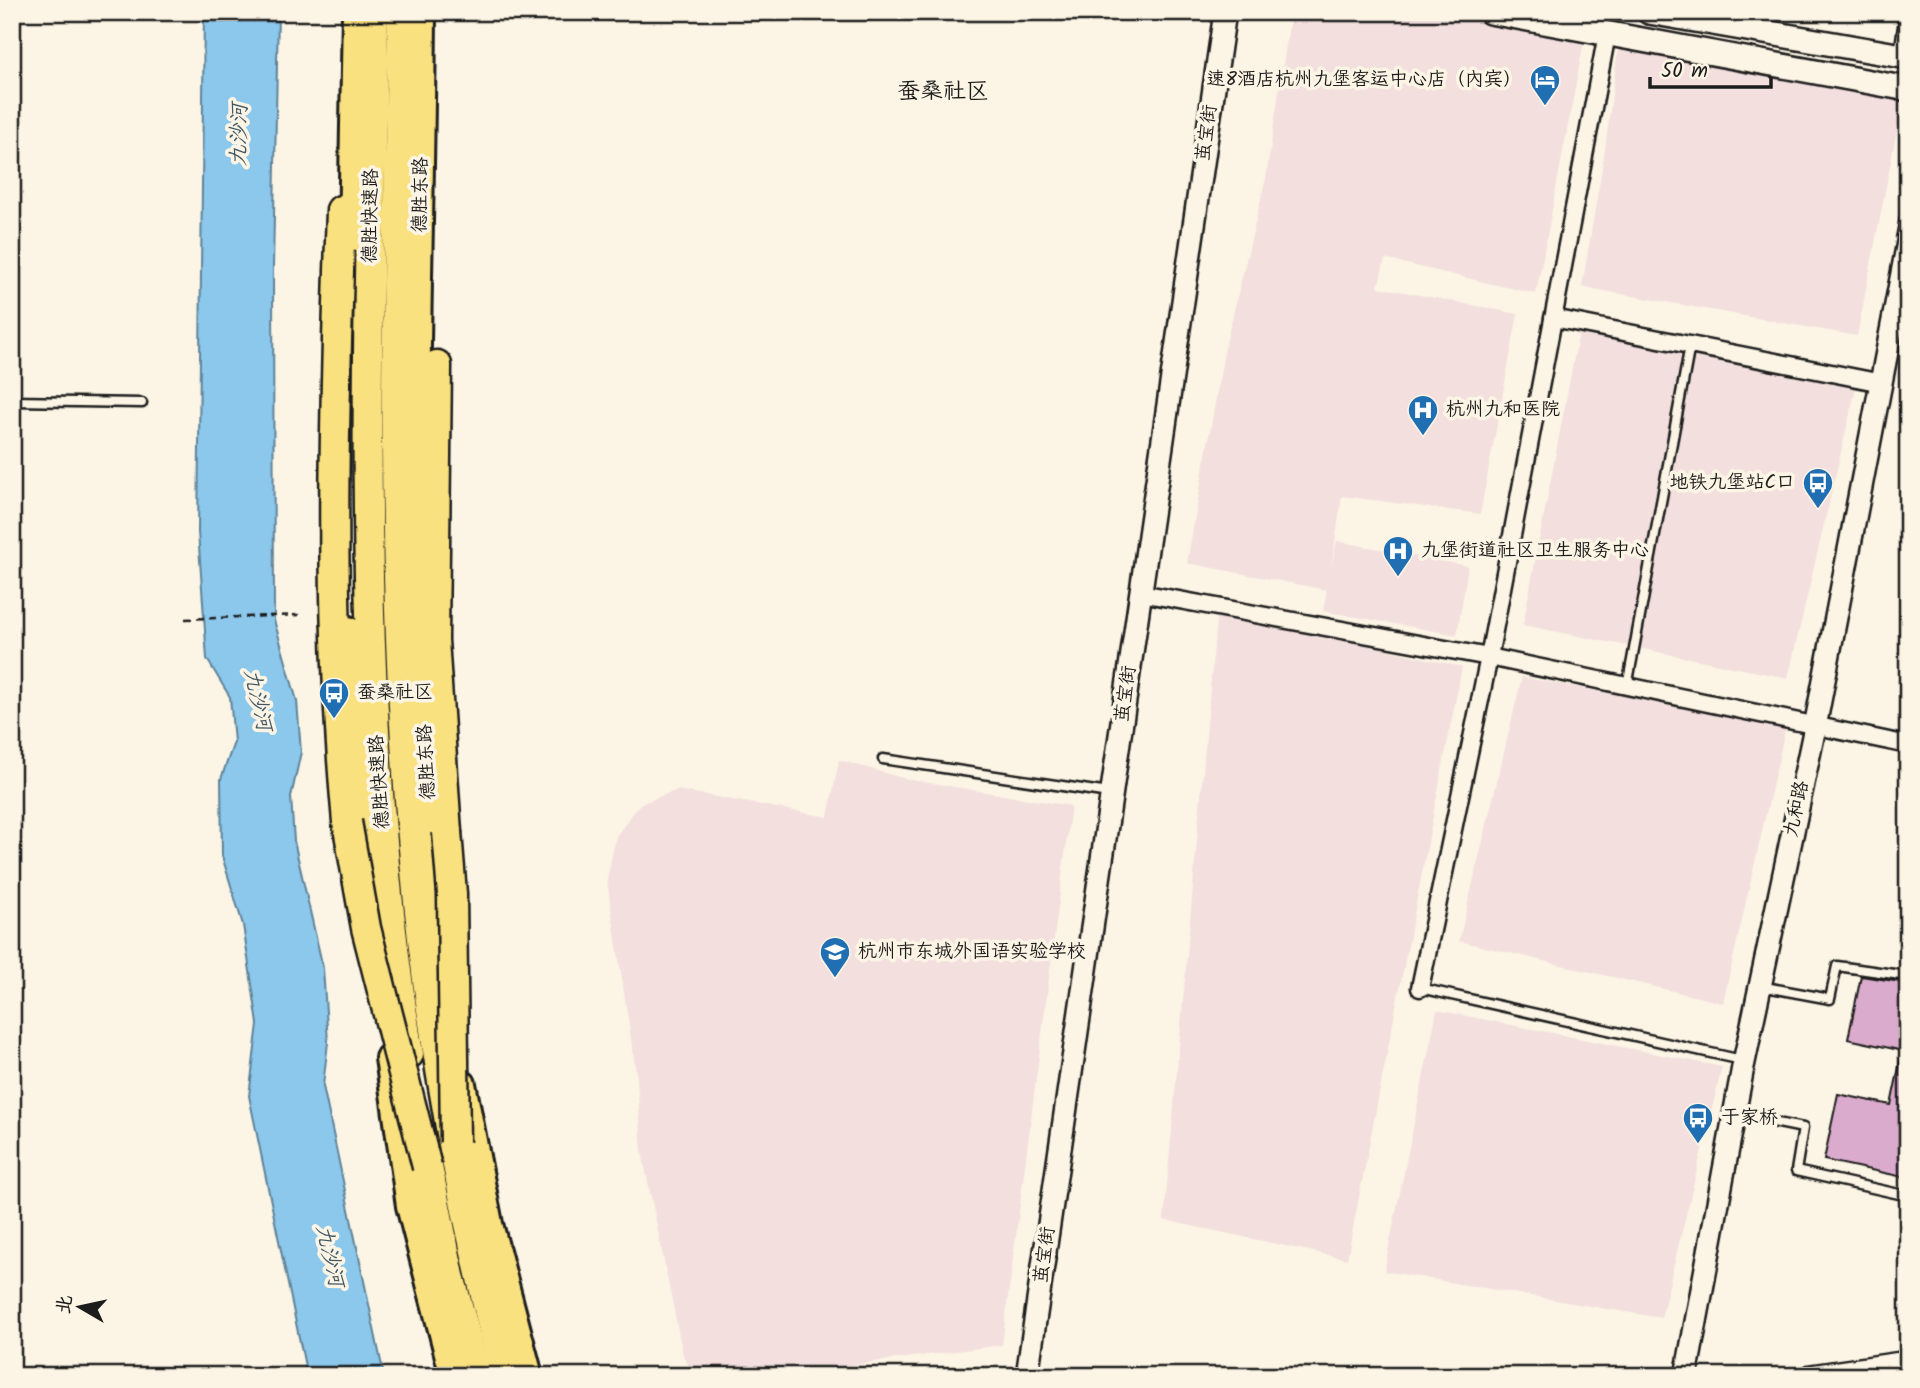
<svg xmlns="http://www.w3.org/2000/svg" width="1920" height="1388" viewBox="0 0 1920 1388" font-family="Kalam,'LXGW WenKai TC',sans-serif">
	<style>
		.built { fill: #f2dfde }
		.water { fill: #8cc7ec; stroke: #5f8399; stroke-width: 2 }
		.building { fill: #daabcc; stroke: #1c1c1c; stroke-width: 2 }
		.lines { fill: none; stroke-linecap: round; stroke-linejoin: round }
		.service-casing { stroke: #1c1c1c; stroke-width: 13 }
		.minor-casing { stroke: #1c1c1c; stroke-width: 21 }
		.tertiary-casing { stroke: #1c1c1c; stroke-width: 26 }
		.secondary-casing { stroke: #1c1c1c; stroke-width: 28 }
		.primary-casing { stroke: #1c1c1c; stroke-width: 32 }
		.trunk-casing { stroke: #1c1c1c; stroke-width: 33 }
		.path { stroke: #1c1c1c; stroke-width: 2.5; stroke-dasharray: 7 5; stroke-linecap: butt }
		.service { stroke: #fcf5e5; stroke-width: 8 }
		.minor { stroke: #fcf5e5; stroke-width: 16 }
		.tertiary { stroke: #fcf5e5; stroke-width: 21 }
		.secondary { stroke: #fcf5e5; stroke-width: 23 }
		.primary { stroke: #fae180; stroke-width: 26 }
		.trunk { stroke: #fae180; stroke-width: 28 }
		.trunk-bridge-casing { stroke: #1c1c1c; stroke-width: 33; stroke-linecap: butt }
		.trunk-bridge { stroke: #fae180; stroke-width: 28 }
		.labels { text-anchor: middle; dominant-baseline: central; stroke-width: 7; stroke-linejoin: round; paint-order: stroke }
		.poi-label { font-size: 19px; fill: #1c1c1c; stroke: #fcf5e5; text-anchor: start }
		.street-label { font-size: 19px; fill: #1c1c1c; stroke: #fcf5e5 }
		.water-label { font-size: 21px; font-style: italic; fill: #435865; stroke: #fcf5e5 }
		.quarter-label { font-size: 23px; fill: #1c1c1c; stroke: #fcf5e5 }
	</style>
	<rect width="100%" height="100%" fill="#fcf5e5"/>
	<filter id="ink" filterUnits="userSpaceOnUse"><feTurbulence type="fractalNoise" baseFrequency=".0143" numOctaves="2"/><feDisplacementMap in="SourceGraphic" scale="14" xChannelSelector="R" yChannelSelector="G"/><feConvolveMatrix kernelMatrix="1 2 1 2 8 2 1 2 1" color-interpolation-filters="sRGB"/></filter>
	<g filter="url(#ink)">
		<g class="built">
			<path d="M 1291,12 L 1444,12 L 1584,41 L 1536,294 L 1385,259 L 1378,287 L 1518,314 L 1480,514 L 1342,496 L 1331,569 L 1337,541 L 1468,566 L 1457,635 L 1323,611 L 1327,590 L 1187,563 L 1224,352 L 1266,178 Z"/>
			<path d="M 1620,33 L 1903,99 L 1857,336 L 1582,287 L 1605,150 Z"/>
			<path d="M 1581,322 L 1859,375 L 1788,678 L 1523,625 Z"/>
			<path d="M 1217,610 L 1462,667 L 1347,1259 L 1164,1220 Z"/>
			<path d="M 1522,677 L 1786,726 L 1723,1003 L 1459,941 Z"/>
			<path d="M 839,760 L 906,779 L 1071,806 L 1002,1345 L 770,1376 L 694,1376 L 683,1355 L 642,1152 L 637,1078 L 607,880 L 616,836 L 640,804 L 677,790 L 828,817 Z"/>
			<path d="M 1437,1010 L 1722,1067 L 1661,1318 L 1384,1271 Z"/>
		</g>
		<path class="water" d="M 204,12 L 278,12 L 273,268 L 274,620 L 297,701 L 301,752 L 291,797 L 294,841 L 323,968 L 328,1042 L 323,1086 L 384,1376 L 307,1376 L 249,1096 L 258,1024 L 243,925 L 222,856 L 221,779 L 234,742 L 230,697 L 207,659 L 198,532 Z"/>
		<g class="building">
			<path d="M 1901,211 L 1908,212 L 1908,229 L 1896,236 Z"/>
			<path d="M 1861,976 L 1908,983 L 1908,1052 L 1848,1039 Z"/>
			<path d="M 1902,1053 L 1908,1054 L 1908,1178 L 1824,1160 L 1838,1094 L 1891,1105 Z"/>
		</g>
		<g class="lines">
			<g class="service-casing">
				<g id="service">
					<path d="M 1899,54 L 1905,12"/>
					<path d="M 12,401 L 142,403"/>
					<path d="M 1627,687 L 1690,345"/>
					<path d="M 883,759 L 1109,793"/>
					<path d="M 1760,986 L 1830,999 L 1837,966 L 1908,976"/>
					<path d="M 1420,988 L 1742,1060"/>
					<path d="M 1737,1115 L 1803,1128 L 1796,1171 L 1908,1196"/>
				</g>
			</g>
			<g class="minor-casing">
				<g id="minor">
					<path d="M 1553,318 L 1882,383"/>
					<path d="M 1141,593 L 1489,657 L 1908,745"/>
					<path d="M 1420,988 L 1489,657 L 1607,34"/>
				</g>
			</g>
			<g class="tertiary-casing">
				<g id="tertiary">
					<path d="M 1027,1376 L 1225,12"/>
					<path d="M 1686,1376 L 1743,1067 L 1815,727 L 1908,242"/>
					<path d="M 1811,1376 L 1908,1362"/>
				</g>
			</g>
			<g class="secondary-casing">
				<g id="secondary">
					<path d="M 1490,12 L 1908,89"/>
					<path d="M 1649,12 L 1908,57"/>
				</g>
			</g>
			<g class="primary-casing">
				<g id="primary">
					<path d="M 422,12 C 420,325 401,642 443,953"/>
					<path d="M 352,238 L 356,12"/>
					<path d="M 348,630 L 370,884"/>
					<path d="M 389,1058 L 410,1206 L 454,1376"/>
					<path d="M 462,1084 L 489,1224 L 529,1376"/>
				</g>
			</g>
			<g class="trunk-casing">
				<g id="trunk">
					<path d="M 374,12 C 368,359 353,710 409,1054"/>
					<path d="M 402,12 C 396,294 388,579 414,860 C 429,1033 461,1208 505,1376"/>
					<path d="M 341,210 C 334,414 328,618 347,822"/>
					<path d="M 437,365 L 434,640 L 447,832"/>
					<path d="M 423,1142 L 450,1276 L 477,1376"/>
				</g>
			</g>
			<path class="path" d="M 185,619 L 299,615"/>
			<use href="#service" class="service"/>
			<use href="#minor" class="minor"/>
			<use href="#tertiary" class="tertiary"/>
			<use href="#secondary" class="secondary"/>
			<use href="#primary" class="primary"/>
			<use href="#trunk" class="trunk"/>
			<g class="trunk-bridge-casing">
				<g id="trunk-bridge">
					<path d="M 347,822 L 366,928 L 427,1167"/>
					<path d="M 447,832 L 452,894 L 455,1142"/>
				</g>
			</g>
			<use href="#trunk-bridge" class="trunk-bridge"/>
		</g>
	</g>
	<defs>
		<g id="hotel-pin" transform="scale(1.575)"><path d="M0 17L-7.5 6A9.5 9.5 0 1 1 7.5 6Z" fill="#1f6fb2" stroke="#fcf5e5"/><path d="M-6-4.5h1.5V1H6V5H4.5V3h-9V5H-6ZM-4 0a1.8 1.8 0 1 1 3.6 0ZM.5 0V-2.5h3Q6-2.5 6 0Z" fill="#fff"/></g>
		<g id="hospital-pin" transform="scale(1.575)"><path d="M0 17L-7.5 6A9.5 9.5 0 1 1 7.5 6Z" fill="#1f6fb2" stroke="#fcf5e5"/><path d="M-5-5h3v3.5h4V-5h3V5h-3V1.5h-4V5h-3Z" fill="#fff"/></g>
		<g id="bus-pin" transform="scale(1.575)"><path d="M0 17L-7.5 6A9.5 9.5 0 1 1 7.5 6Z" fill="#1f6fb2" stroke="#fcf5e5"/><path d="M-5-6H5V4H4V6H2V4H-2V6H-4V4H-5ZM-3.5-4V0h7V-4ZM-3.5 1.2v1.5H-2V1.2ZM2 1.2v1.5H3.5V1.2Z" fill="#fff"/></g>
		<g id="school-pin" transform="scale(1.575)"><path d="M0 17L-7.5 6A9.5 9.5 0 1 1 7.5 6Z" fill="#1f6fb2" stroke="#fcf5e5"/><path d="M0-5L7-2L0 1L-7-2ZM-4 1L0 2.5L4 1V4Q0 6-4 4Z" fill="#fff"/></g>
	</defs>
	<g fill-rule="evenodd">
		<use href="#hotel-pin" x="1545" y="80"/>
		<use href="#hospital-pin" x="1423" y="410"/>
		<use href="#bus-pin" x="1818" y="483"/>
		<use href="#hospital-pin" x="1398" y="551"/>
		<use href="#bus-pin" x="334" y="693"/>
		<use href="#school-pin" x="835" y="952"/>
		<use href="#bus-pin" x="1698" y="1118"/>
	</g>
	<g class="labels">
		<g class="poi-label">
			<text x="1522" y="80" text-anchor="end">速8酒店杭州九堡客运中心店（内宾）</text>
			<text x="1446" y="410">杭州九和医院</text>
			<text x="1795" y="483" text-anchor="end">地铁九堡站C口</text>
			<text x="1421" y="551">九堡街道社区卫生服务中心</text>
			<text x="357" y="693">蚕桑社区</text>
			<text x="858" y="952">杭州市东城外国语实验学校</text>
			<text x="1721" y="1118">于家桥</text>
		</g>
		<g class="street-label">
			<text transform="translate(1207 133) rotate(-82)">茧宝街</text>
			<text transform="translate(421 195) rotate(-89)">德胜东路</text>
			<text transform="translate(371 216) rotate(-89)">德胜快速路</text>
			<text transform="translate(1126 694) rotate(-82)">茧宝街</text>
			<text transform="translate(427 762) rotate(-93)">德胜东路</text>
			<text transform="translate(380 782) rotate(-94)">德胜快速路</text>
			<text transform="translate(1797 809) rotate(-78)">九和路</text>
			<text transform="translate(1045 1255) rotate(-82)">茧宝街</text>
		</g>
		<g class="water-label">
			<text transform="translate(240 135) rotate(-89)">九沙河</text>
			<text transform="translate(257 700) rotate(77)">九沙河</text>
			<text transform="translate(329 1256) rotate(77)">九沙河</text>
		</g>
		<g class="quarter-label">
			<text x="943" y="92">蚕桑社区</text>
		</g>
	</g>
	<rect width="1920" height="1388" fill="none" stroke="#fcf5e5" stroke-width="42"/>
	<rect x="21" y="21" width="1878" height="1346" fill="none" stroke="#1c1c1c" stroke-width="2.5" filter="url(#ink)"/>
	<g transform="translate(80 1307) rotate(279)" stroke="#fcf5e5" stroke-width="5" paint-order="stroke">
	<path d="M0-5L12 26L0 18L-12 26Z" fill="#1c1c1c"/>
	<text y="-10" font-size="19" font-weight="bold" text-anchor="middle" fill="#1c1c1c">北</text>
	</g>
	<path d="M1650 77v10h121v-10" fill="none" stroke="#1c1c1c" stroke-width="3.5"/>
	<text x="1661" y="77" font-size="21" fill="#1c1c1c" stroke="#fcf5e5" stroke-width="5" paint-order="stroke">50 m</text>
</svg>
